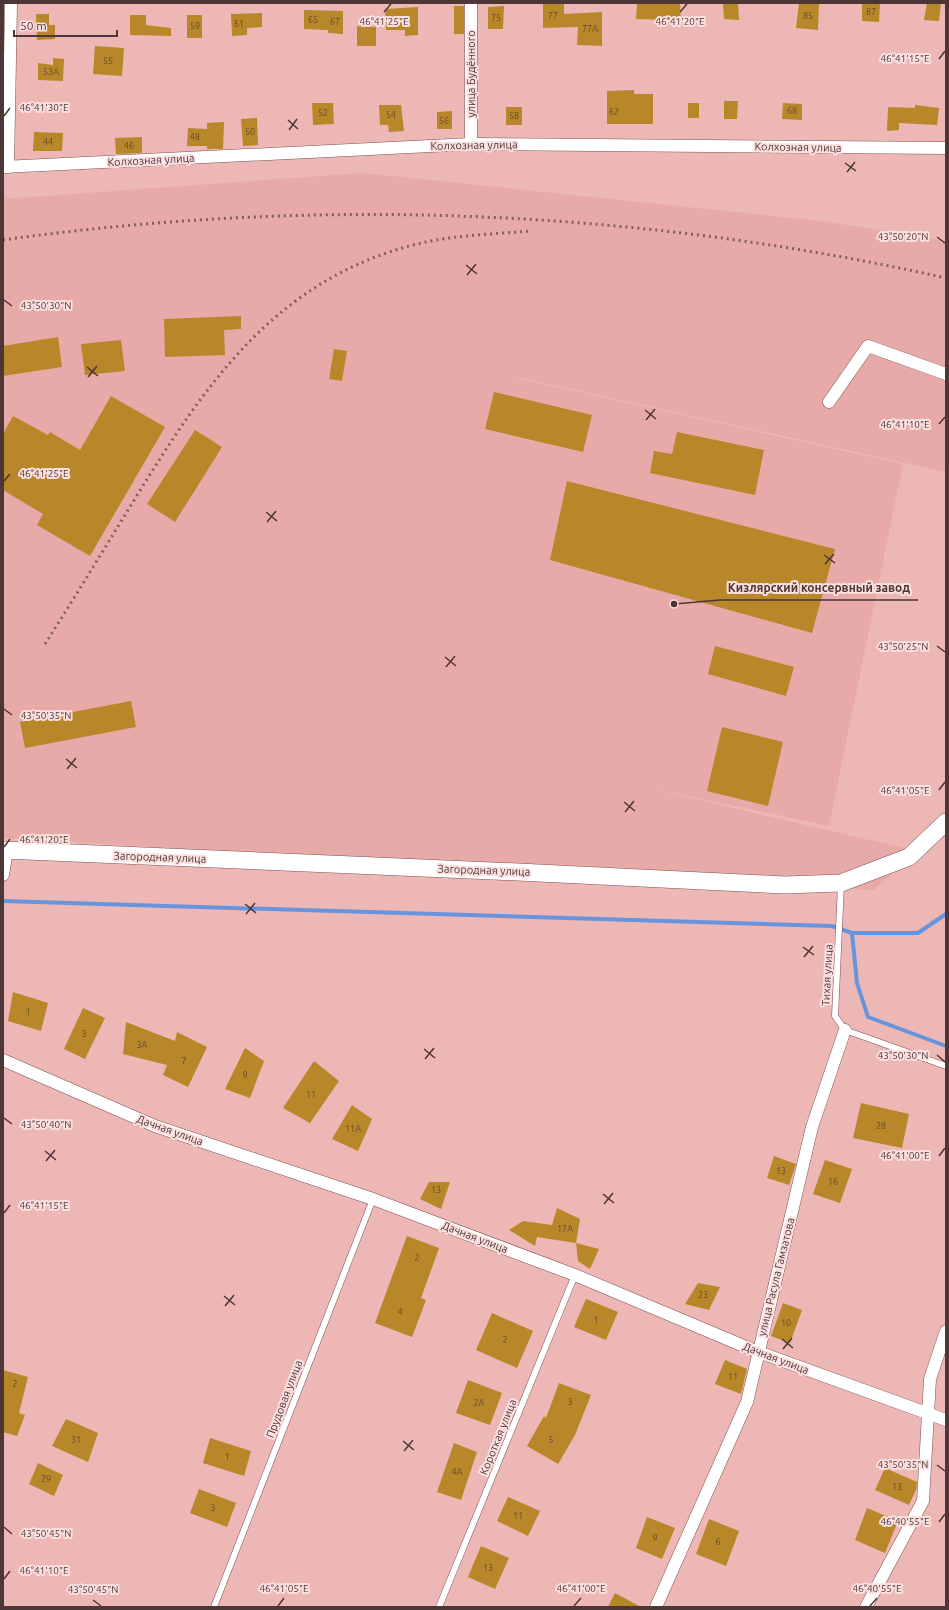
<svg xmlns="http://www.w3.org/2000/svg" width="949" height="1610" viewBox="0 0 949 1610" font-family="Ubuntu,sans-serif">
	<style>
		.built { fill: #e8aaa9 }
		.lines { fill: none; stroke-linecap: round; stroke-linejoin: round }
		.stream { stroke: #6694dd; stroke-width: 4 }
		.building { fill: #b78729 }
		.service-casing { stroke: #7f5151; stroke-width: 7 }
		.minor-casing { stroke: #7f5151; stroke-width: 13 }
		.secondary-casing { stroke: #7f5151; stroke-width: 18 }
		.service { stroke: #fff; stroke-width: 6 }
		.minor { stroke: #fff; stroke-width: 12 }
		.secondary { stroke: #fff; stroke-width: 17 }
		.rail { stroke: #7f5f5f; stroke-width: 3; stroke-dasharray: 2 4; stroke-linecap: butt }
		.ticks { fill: none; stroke: #4c3636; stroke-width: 1.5 }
		.labels { text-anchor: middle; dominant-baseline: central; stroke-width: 4; stroke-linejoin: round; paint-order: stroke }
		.number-label { font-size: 9px; fill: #674a33 }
		.street-label { font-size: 11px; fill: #4c3636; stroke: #fcdfdf }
		.ticks-label { font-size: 10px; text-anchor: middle; fill: #4c3636; stroke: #fcdfdf; stroke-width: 4; stroke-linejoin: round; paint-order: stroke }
		.leader { fill: none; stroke: #4c3636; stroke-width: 1.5 }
		.callout-dot { fill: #4c3636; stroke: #fcdfdf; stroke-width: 1.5 }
		.callout-label { font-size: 12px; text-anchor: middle; font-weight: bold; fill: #4c3636; stroke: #fcdfdf; stroke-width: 4; stroke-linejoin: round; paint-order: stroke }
	</style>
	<rect width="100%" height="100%" fill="#edb7b6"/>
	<path class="built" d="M 363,173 L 822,221 L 946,241 L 946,472 L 516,377 L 516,378 L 903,464 L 829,826 L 640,786 L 917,851 L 874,890 L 3,838 L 3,199 Z"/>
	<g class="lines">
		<g class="stream">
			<path d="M 3,901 L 832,926 L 852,933 L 918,933 L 946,914"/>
			<path d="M 852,933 L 857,983 L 868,1017 L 946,1046"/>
		</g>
	</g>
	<g class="building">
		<path d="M 637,3 L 680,3 L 681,24 L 666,24 L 666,20 L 636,19 Z"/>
		<path d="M 723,3 L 738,3 L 739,20 L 724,19 Z"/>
		<path d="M 799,3 L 819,3 L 818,30 L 796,28 Z"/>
		<path d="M 862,3 L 880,3 L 879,22 L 862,21 Z"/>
		<path d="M 927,3 L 941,3 L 939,21 L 924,20 Z"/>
		<path d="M 543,4 L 564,4 L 564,14 L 602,12 L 602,46 L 577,45 L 578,27 L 543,28 Z"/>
		<rect x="454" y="6" width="10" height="28"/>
		<path d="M 504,6 L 503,29 L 488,29 L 488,7 Z"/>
		<path d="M 418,7 L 418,35 L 405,36 L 405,30 L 386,30 L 385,9 Z"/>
		<path d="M 304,10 L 343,11 L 343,34 L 328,33 L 328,30 L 304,29 Z"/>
		<path d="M 262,13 L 262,27 L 247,28 L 247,35 L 232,36 L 231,14 Z"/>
		<path d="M 36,14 L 49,14 L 49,25 L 55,25 L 55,39 L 37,40 Z"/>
		<path d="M 130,15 L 146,15 L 146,25 L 171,28 L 171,36 L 130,35 Z"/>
		<rect x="187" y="15" width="15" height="23"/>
		<path d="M 357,26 L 376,27 L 376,46 L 357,46 Z"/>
		<path d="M 95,46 L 124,48 L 122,76 L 93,74 Z"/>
		<path d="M 53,58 L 64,59 L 63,81 L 38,80 L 38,63 L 53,65 Z"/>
		<path d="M 634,90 L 634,94 L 653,94 L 653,124 L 607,124 L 607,91 Z"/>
		<path d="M 724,101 L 738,101 L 737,119 L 724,119 Z"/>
		<path d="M 312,103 L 333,103 L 334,124 L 313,125 Z"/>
		<rect x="688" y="103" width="11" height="15"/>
		<path d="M 783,103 L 802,104 L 802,120 L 782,119 Z"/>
		<path d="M 379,105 L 401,105 L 404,131 L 389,132 L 388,125 L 380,125 Z"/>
		<path d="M 915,105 L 939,108 L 937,125 L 899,123 L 899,130 L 887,131 L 888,107 L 915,108 Z"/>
		<rect x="506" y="107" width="16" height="18"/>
		<path d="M 452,111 L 452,129 L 437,129 L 437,112 Z"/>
		<path d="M 257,118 L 258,145 L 243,146 L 241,119 Z"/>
		<path d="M 224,122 L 223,149 L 207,149 L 207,146 L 187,146 L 188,128 L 207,129 L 207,123 Z"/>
		<path d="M 34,132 L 63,133 L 62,151 L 33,151 Z"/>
		<path d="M 142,137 L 142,153 L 116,154 L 115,138 Z"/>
		<path d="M 241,316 L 241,329 L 224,330 L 225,355 L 165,357 L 164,319 Z"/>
		<path d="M 58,337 L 62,367 L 3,376 L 3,346 Z"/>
		<path d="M 121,340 L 125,371 L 85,375 L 81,344 Z"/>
		<path d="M 334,349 L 347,351 L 342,381 L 329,379 Z"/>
		<path d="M 494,392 L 592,415 L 583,452 L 485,429 Z"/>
		<path d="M 111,396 L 165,427 L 90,556 L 37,525 L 43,514 L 3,490 L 3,434 L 13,416 L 48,435 L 50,432 L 80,450 Z"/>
		<path d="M 195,430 L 222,447 L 175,522 L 147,504 Z"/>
		<path d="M 677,432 L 764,450 L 755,495 L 650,473 L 654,451 L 672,454 Z"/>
		<path d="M 567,481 L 835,549 L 812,633 L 550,560 Z"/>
		<path d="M 715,646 L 794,667 L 786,696 L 708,674 Z"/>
		<path d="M 131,701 L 136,727 L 25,748 L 20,722 Z"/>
		<path d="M 722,727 L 783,742 L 768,806 L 707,791 Z"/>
		<path d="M 13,992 L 48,1003 L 41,1031 L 8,1021 Z"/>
		<path d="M 83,1008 L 105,1018 L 85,1059 L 64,1049 Z"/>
		<path d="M 126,1022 L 175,1041 L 177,1032 L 207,1047 L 188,1087 L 163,1075 L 167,1065 L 123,1054 Z"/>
		<path d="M 245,1048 L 264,1061 L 250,1098 L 225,1089 Z"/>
		<path d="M 314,1061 L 339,1081 L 310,1123 L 283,1108 Z"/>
		<path d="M 861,1103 L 909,1114 L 902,1148 L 853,1138 Z"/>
		<path d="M 352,1105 L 372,1119 L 358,1151 L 332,1139 Z"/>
		<path d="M 774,1156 L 796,1164 L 789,1185 L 767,1178 Z"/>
		<path d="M 825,1160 L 852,1169 L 840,1203 L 813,1194 Z"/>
		<path d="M 429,1182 L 450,1182 L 441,1209 L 420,1199 Z"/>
		<path d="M 557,1208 L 580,1219 L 576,1243 L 537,1237 L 535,1246 L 509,1230 L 523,1221 L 552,1225 Z"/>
		<path d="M 407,1236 L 439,1248 L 421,1298 L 426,1300 L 412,1337 L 375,1323 Z"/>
		<path d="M 576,1243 L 599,1249 L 590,1269 L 578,1261 Z"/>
		<path d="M 698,1283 L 720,1287 L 709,1310 L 685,1304 Z"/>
		<path d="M 586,1299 L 618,1312 L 606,1340 L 574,1327 Z"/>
		<path d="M 783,1303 L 802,1310 L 790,1343 L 771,1336 Z"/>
		<path d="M 492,1313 L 533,1331 L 517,1368 L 476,1350 Z"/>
		<path d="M 725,1360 L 747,1369 L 741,1394 L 715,1384 Z"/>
		<path d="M 3,1370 L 28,1377 L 19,1413 L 25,1415 L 17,1436 L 3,1432 Z"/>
		<path d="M 468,1380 L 502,1393 L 490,1425 L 456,1413 Z"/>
		<path d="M 559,1383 L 591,1395 L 575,1435 L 558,1464 L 527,1446 L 544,1416 L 546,1418 Z"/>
		<path d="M 66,1419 L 98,1433 L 88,1462 L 52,1446 Z"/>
		<path d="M 210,1438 L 251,1451 L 244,1476 L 203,1463 Z"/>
		<path d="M 454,1443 L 477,1452 L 461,1500 L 437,1492 Z"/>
		<path d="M 38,1463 L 63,1475 L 54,1496 L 29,1484 Z"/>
		<path d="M 885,1468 L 917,1482 L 916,1490 L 909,1505 L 875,1490 Z"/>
		<path d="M 199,1489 L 236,1503 L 227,1527 L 190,1513 Z"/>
		<path d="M 508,1497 L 540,1511 L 528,1536 L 497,1521 Z"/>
		<path d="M 867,1508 L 898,1521 L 885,1553 L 855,1540 Z"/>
		<path d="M 647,1517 L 675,1528 L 662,1559 L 636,1548 Z"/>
		<path d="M 709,1519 L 739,1531 L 726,1566 L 696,1554 Z"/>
		<path d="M 481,1546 L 509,1558 L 495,1589 L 468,1577 Z"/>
		<path d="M 615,1593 L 641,1607 L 608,1607 Z"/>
	</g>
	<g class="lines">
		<g class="service-casing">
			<g id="service">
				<path d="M 841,884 L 835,1016 L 845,1030 L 946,1066"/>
				<path d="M 214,1607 L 373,1199"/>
				<path d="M 439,1607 L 575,1275"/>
			</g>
		</g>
		<g class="minor-casing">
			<g id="minor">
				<path d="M 471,3 L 471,144"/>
				<path d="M 3,167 L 471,144 L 946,148"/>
				<path d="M 8,167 L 11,3"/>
				<path d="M 829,402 L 868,346 L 946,374"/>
				<path d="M 3,875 L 7,850"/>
				<path d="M 3,1060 L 155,1126 L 373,1199 L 575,1275 L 758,1352 L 946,1420"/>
				<path d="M 656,1607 L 747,1402 L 812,1127 L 845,1030"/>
				<path d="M 866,1607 L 923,1501 L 930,1379 L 946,1331"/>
			</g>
		</g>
		<g class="secondary-casing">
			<path id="secondary" d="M 3,850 L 518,872 L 785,885 L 841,883 L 909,857 L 946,822"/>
		</g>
		<use href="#service" class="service"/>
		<use href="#minor" class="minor"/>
		<use href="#secondary" class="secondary"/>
		<g class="rail">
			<path d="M 3,240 C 316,196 637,209 946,278"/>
			<path d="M 45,644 C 75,597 104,549 133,502 C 204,386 275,279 417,244 C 454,235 494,234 532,231"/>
		</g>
	</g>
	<path class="ticks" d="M 384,12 L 391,4M 680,12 L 687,4M 939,59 L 945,51M 4,116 L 10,108M 288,120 L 298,129M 289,130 L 297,119M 845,163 L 856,171M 847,172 L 855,162M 937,237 L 945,243M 466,265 L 477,274M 467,275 L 476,264M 4,300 L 12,306M 87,367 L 98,376M 88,377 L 97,366M 645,410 L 656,419M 646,420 L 655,409M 939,424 L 945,417M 4,481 L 10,474M 266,512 L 277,521M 267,522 L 276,511M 824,555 L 835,563M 825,564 L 834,554M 937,646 L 945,652M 445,657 L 456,666M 446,667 L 455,656M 4,709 L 12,715M 66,759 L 77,768M 67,769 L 76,758M 939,790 L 945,782M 624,802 L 635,811M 625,812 L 634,801M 4,847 L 10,839M 245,904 L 256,913M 246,914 L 255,903M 803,947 L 814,955M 804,957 L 813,946M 424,1049 L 435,1058M 937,1055 L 945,1062M 425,1059 L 434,1048M 4,1118 L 12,1124M 45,1151 L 56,1160M 939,1156 L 945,1148M 46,1161 L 55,1150M 603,1194 L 614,1203M 604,1204 L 613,1193M 4,1213 L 10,1205M 224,1296 L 235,1305M 225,1306 L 234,1295M 782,1339 L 793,1348M 783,1349 L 792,1338M 403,1441 L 414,1450M 404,1451 L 413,1440M 937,1465 L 945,1471M 939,1522 L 945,1514M 4,1527 L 12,1534M 4,1579 L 10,1571M 93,1600 L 101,1606M 278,1606 L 284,1598M 574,1606 L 581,1598M 870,1606 L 877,1598"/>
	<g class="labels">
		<g class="number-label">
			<text x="871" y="12">87</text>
			<text x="553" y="16">77</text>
			<text x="808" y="16">85</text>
			<text x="496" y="18">75</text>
			<text x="313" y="20">65</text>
			<text x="335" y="22">67</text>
			<text x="239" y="24">61</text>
			<text x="195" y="26">59</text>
			<text x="590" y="29">77А</text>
			<text x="108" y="61">55</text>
			<text x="51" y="72">53А</text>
			<text x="792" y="111">68</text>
			<text x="614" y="112">62</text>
			<text x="323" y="113">52</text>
			<text x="391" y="115">54</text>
			<text x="514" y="116">58</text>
			<text x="444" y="121">56</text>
			<text x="250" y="132">50</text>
			<text x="195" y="137">48</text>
			<text x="48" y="142">44</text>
			<text x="129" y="146">46</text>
			<text x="28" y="1012">1</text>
			<text x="84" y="1034">3</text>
			<text x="142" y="1045">3А</text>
			<text x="184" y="1061">7</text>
			<text x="245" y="1075">9</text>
			<text x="311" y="1095">11</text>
			<text x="881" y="1126">28</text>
			<text x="353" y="1129">11А</text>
			<text x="781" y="1171">13</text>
			<text x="833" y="1182">16</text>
			<text x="436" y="1190">13</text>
			<text x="565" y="1229">17А</text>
			<text x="417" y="1258">2</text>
			<text x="703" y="1295">23</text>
			<text x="400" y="1312">4</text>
			<text x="596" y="1320">1</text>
			<text x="786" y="1323">10</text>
			<text x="505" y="1340">2</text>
			<text x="733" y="1377">11</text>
			<text x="15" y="1384">2</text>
			<text x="570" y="1402">3</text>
			<text x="479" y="1403">2А</text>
			<text x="76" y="1440">31</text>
			<text x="551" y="1440">5</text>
			<text x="227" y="1457">1</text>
			<text x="457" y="1472">4А</text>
			<text x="46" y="1479">29</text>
			<text x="897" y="1487">13</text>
			<text x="213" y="1508">3</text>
			<text x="518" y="1516">11</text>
			<text x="655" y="1538">9</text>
			<text x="718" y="1542">6</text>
			<text x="488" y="1568">13</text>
		</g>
		<g class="street-label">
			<text transform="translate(471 74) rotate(-90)">улица Будённого</text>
			<text transform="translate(474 145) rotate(-1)">Колхозная улица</text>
			<text transform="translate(798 147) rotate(1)">Колхозная улица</text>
			<text transform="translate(151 160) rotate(-3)">Колхозная улица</text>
			<text transform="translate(160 857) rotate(2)">Загородная улица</text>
			<text transform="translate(484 870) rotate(2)">Загородная улица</text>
			<text transform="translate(827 975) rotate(-87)">Тихая улица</text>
			<text transform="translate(170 1130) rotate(20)">Дачная улица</text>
			<text transform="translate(475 1237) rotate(21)">Дачная улица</text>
			<text transform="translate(776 1277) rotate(-76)">улица Расула Гамзатова</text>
			<text transform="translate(776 1358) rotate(21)">Дачная улица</text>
			<text transform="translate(284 1399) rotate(-69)">Прудовая улица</text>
			<text transform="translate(498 1437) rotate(-68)">Короткая улица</text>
		</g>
	</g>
	<g class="ticks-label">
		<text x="384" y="25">46°41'25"E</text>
		<text x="680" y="25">46°41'20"E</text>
		<text x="905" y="62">46°41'15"E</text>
		<text x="44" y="111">46°41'30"E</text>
		<text x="903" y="240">43°50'20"N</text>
		<text x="46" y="309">43°50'30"N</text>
		<text x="905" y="428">46°41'10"E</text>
		<text x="44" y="477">46°41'25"E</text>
		<text x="903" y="650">43°50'25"N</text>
		<text x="46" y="719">43°50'35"N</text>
		<text x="905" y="794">46°41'05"E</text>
		<text x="44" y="843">46°41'20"E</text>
		<text x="903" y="1059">43°50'30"N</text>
		<text x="46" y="1128">43°50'40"N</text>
		<text x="905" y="1159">46°41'00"E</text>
		<text x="44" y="1209">46°41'15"E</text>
		<text x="903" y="1468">43°50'35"N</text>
		<text x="905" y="1525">46°40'55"E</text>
		<text x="46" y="1537">43°50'45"N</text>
		<text x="44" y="1574">46°41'10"E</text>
		<text x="284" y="1592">46°41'05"E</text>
		<text x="581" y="1592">46°41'00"E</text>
		<text x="877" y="1592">46°40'55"E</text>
		<text x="93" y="1593">43°50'45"N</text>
	</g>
	<path class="leader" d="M674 604L720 600H918"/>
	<circle class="callout-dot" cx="674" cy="604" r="4"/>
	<g class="callout-label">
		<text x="819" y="592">Кизлярский консервный завод</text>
	</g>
	<rect width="949" height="1610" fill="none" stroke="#4c3636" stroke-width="8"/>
	<path d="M14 30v6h103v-6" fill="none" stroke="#4c3636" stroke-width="2"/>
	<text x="20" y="30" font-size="12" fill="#4c3636" stroke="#fcdfdf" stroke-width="3" paint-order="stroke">50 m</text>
</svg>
